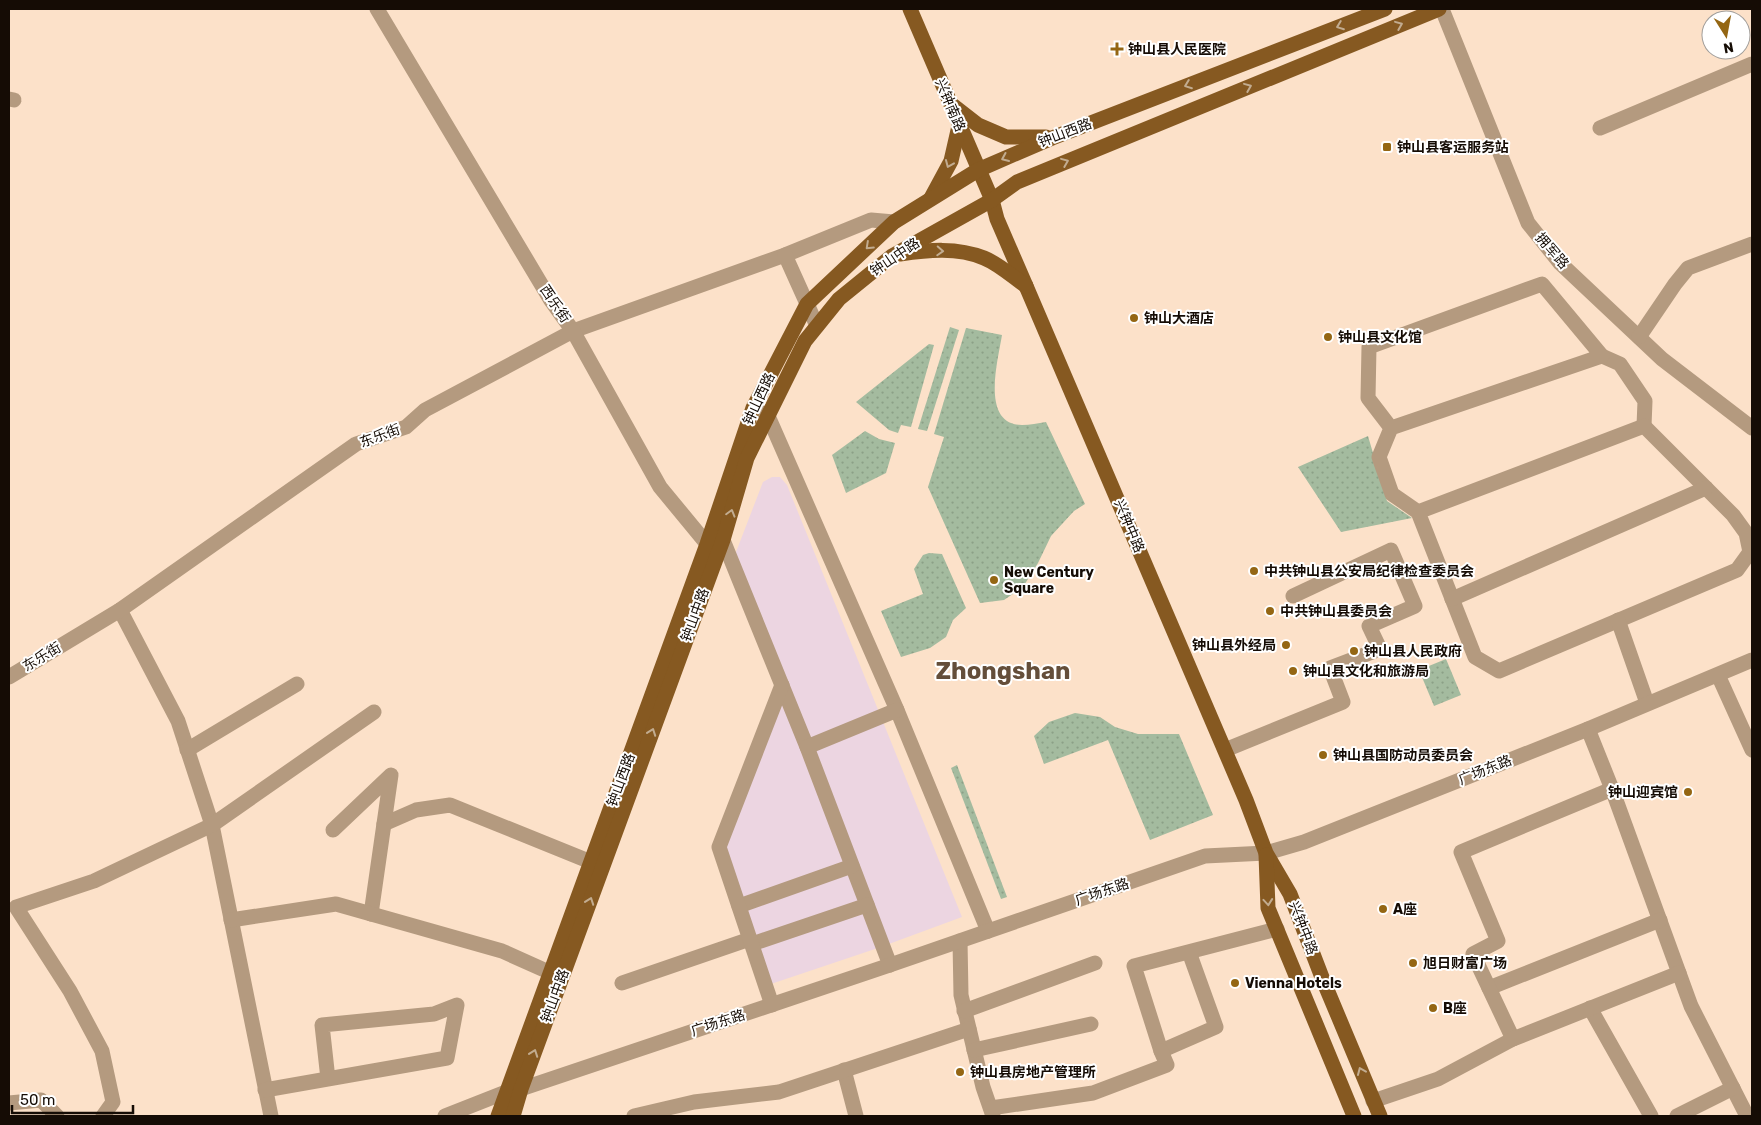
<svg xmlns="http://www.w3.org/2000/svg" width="1761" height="1125" viewBox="0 0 1761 1125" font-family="Rubik,'Noto Sans SC',sans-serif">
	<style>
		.commercial { fill: #ecd5e1 }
		.green { fill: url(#green-dots) }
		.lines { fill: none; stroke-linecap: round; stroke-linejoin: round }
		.minor { stroke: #b49a7f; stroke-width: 15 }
		.major { stroke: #865921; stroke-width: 15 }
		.oneway { stroke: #c2ac90 }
		.poi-dot { fill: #946613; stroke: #fff; stroke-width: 2 }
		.labels { text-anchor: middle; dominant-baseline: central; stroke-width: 4; stroke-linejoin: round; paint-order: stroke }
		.poi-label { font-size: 14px; font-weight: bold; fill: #150c05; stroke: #fff; text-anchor: start }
		.street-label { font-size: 14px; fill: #150c05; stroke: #fff }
		.town-label { font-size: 24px; font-weight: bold; fill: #644e3a; stroke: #fff }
	</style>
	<defs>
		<pattern id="green-dots" width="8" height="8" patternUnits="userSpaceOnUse" patternTransform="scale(1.25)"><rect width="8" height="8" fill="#a4bb9f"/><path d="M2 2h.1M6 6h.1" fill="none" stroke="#8ca087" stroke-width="1.8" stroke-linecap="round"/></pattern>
	</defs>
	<rect width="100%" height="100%" fill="#fce1c9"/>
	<path class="commercial" d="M 772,477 L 780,477 L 787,485 L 962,917 L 878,948 L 762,987 L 714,847 L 778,684 L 731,565 L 763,482 Z"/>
	<g class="green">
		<path d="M 950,327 L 959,330 L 927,431 L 918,429 Z"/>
		<path d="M 966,328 L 1002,335 C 998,360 980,425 1022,425 C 1030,425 1038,423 1046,422 L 1085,504 L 1074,511 L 1051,536 L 1038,563 L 1023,587 L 1004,600 L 980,603 L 928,487 L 944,437 L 934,434 Z"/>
		<path d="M 929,344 L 934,345 L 911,427 L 901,425 L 898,433 L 889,430 L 856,402 Z"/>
		<path d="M 865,431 L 879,439 L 895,443 L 886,473 L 846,493 L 832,455 Z"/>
		<path d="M 1368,436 L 1387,501 L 1412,518 L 1341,532 L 1298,467 Z"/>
		<path d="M 929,553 L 942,554 L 966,608 L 953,620 L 946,637 L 930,648 L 901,657 L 881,611 L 923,594 L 914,569 L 923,555 Z"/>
		<path d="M 1446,659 L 1461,695 L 1434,706 L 1419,670 Z"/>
		<path d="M 1075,713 L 1100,717 L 1115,727 L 1138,734 L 1179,734 L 1213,815 L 1150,840 L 1108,740 L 1044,764 L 1034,736 L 1049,722 Z"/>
		<path d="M 957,765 L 1007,897 L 1001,899 L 951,768 Z"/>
	</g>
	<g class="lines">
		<g class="minor">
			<path d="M 377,9 L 550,299 L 573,331 L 785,255 L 871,220 L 894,222"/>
			<path d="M 1442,9 L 1528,223 L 1560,263 L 1662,359 L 1752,428"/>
			<path d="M 9,99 L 14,100"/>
			<path d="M 1600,128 L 1752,64"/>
			<path d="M 785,255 L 817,326"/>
			<path d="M 1639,337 L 1675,284 L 1688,268 L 1752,244"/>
			<path d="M 1602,356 L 1620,364 L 1645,401 L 1644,426"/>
			<path d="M 759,411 L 768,416 L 897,710 L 988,931"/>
			<path d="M 1391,428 L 1602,356 L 1542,284 L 1369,347 L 1368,398 L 1391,428 L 1379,457 L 1392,494 L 1418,512 L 1475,657 L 1499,671 L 1737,570 L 1750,552 L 1746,533 L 1733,515 L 1644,426 L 1418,512"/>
			<path d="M 723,540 L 807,747 L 890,965"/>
			<path d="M 1452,599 L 1706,488"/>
			<path d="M 120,610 L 178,721 L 212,825 L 271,1116"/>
			<path d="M 1618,620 L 1647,703"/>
			<path d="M 1718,675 L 1752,750"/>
			<path d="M 9,677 L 120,610 L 356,444 L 406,427 L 425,410 L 573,331 L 660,487 L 707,544"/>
			<path d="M 1588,729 L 1612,789 L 1691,1006 L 1747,1116"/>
			<path d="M 807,747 L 897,710"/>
			<path d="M 187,750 L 297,684"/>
			<path d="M 1225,750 L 1343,702 L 1330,668 L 1380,649 L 1369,626 L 1415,606 L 1391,550 L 1293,596"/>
			<path d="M 384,824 L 416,810 L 450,805 L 591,862 L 602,868"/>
			<path d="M 333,830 L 391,775 L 371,914"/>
			<path d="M 739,906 L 852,866"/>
			<path d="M 231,920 L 336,904 L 502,951 L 560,977"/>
			<path d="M 960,941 L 961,995 L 983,1087 L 993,1116"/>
			<path d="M 752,944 L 867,905"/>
			<path d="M 1189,952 L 1216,1027 L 1161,1051 L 1134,966 L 1277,929"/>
			<path d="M 622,983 L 750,939"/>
			<path d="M 1489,988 L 1660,920"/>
			<path d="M 772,1005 L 719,847 L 782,685"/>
			<path d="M 1590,1008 L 1651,1116"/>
			<path d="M 964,1011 L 1095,963"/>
			<path d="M 1513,1039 L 1473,954 L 1498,941 L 1461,852 L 1612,789"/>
			<path d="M 974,1050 L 1091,1024"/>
			<path d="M 844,1070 L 856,1116"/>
			<path d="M 265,1090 L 447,1058 L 457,1005 L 434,1014 L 322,1025 L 328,1079"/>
			<path d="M 1373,1101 L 1438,1079 L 1513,1039 L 1679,973"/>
			<path d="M 9,1103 L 41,1100 L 57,1116"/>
			<path d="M 991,1108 L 1093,1093 L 1167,1065 L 1161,1051"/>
			<path d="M 103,1116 L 113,1102 L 102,1051 L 70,991 L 16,907 L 94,881 L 212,825 L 374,712"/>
			<path d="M 445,1116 L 506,1092 L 521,1089 L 890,965 L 1205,856 L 1266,853 L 1304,842 L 1588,729 L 1752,660"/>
			<path d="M 634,1116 L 694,1102 L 779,1092 L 969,1029"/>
			<path d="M 1677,1116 L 1733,1088"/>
		</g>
		<g class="major">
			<path d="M 910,9 L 992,200 L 997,219 L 1026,286 L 1246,800 L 1266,853 L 1290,894 L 1323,980 L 1380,1116"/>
			<path d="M 951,104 L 978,125 L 1006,137 L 1046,137"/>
			<path d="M 931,198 L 951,161 L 959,126"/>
			<path d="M 900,254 C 928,250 957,247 984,258 C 999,264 1013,277 1026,286"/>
			<path d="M 1266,855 L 1268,908 L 1354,1116"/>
			<path d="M 498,1116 L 707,544 L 753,408 L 807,304 L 894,222 L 978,170 L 1052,138 L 1385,9"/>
			<path d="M 513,1116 L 521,1089 L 723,540 L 747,458 L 805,341 L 839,299 L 892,256 L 992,200 L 1017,182 L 1439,9"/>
		</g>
	</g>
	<defs><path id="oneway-chevron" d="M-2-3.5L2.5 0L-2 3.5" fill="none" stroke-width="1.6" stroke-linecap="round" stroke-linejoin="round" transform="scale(1.25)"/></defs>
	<g class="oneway">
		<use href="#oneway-chevron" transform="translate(1399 25) rotate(-22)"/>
		<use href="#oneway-chevron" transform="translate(1340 26) rotate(159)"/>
		<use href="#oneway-chevron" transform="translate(1188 85) rotate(159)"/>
		<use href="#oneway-chevron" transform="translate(1248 87) rotate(-22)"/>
		<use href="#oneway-chevron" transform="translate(1005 158) rotate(156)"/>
		<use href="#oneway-chevron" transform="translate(1065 162) rotate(-22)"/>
		<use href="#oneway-chevron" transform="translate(949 164) rotate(113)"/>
		<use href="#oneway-chevron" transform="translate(869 246) rotate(137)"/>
		<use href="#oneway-chevron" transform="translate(940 251) rotate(3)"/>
		<use href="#oneway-chevron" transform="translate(731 513) rotate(-74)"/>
		<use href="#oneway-chevron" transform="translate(652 732) rotate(-70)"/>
		<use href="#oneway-chevron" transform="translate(590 901) rotate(-70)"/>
		<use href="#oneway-chevron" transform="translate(1268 902) rotate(85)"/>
		<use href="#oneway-chevron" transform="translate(534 1053) rotate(-70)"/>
		<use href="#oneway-chevron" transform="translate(1361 1071) rotate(-113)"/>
	</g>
	<g class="poi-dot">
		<path d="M1114.5 41.5h5v5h5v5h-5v5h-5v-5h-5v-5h5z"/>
		<rect x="1382" y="142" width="10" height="10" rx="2.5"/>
		<circle cx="1134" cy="318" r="5"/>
		<circle cx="1328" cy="337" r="5"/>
		<circle cx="1254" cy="571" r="5"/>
		<circle cx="994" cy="580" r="5"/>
		<circle cx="1270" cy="611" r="5"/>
		<circle cx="1286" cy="645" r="5"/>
		<circle cx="1354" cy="651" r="5"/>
		<circle cx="1293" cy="671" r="5"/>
		<circle cx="1323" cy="755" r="5"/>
		<circle cx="1688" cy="792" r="5"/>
		<circle cx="1383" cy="909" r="5"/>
		<circle cx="1413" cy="963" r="5"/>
		<circle cx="1235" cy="983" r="5"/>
		<circle cx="1433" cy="1008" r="5"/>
		<circle cx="960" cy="1072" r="5"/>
	</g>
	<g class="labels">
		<g class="poi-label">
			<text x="1128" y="49">钟山县人民医院</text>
			<text x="1397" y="147">钟山县客运服务站</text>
			<text x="1144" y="318">钟山大酒店</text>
			<text x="1338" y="337">钟山县文化馆</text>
			<text x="1264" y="571">中共钟山县公安局纪律检查委员会</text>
			<text x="1004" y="572">New Century<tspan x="1004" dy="16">Square</tspan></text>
			<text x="1280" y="611">中共钟山县委员会</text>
			<text x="1276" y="645" text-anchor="end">钟山县外经局</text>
			<text x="1364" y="651">钟山县人民政府</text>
			<text x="1303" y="671">钟山县文化和旅游局</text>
			<text x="1333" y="755">钟山县国防动员委员会</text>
			<text x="1678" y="792" text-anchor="end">钟山迎宾馆</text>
			<text x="1393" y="909">A座</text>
			<text x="1423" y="963">旭日财富广场</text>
			<text x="1245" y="983">Vienna Hotels</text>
			<text x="1443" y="1008">B座</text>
			<text x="970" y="1072">钟山县房地产管理所</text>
		</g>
		<g class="street-label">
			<text transform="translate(950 105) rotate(67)">兴钟南路</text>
			<text transform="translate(1065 133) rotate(-21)">钟山西路</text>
			<text transform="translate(1552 251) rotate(49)">拥军路</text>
			<text transform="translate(895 257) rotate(-34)">钟山中路</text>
			<text transform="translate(555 304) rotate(56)">西乐街</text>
			<text transform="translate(759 399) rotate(-65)">钟山西路</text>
			<text transform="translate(380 436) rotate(-20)">东乐街</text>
			<text transform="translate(1129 526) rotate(67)">兴钟中路</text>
			<text transform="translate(695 615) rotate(-70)">钟山中路</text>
			<text transform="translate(42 657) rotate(-31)">东乐街</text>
			<text transform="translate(1485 770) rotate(-22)">广场东路</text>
			<text transform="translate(621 780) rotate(-70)">钟山西路</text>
			<text transform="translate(1102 892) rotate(-19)">广场东路</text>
			<text transform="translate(1303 928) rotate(69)">兴钟中路</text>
			<text transform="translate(555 996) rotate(-70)">钟山中路</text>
			<text transform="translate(718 1023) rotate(-18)">广场东路</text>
		</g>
		<g class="town-label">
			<text x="1003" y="671">Zhongshan</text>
		</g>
	</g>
	<rect width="1761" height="1125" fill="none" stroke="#150c05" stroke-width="20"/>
	<g transform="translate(1726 35) rotate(169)"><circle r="24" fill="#ffffff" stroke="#a19e9b"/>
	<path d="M0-4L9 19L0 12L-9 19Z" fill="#946613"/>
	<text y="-8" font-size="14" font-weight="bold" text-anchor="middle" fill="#150c05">N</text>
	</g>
	<path d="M12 1105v8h121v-8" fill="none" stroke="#150c05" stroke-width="2.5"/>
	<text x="20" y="1105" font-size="15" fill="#150c05" stroke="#ffffff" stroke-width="4" paint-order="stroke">50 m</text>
</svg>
